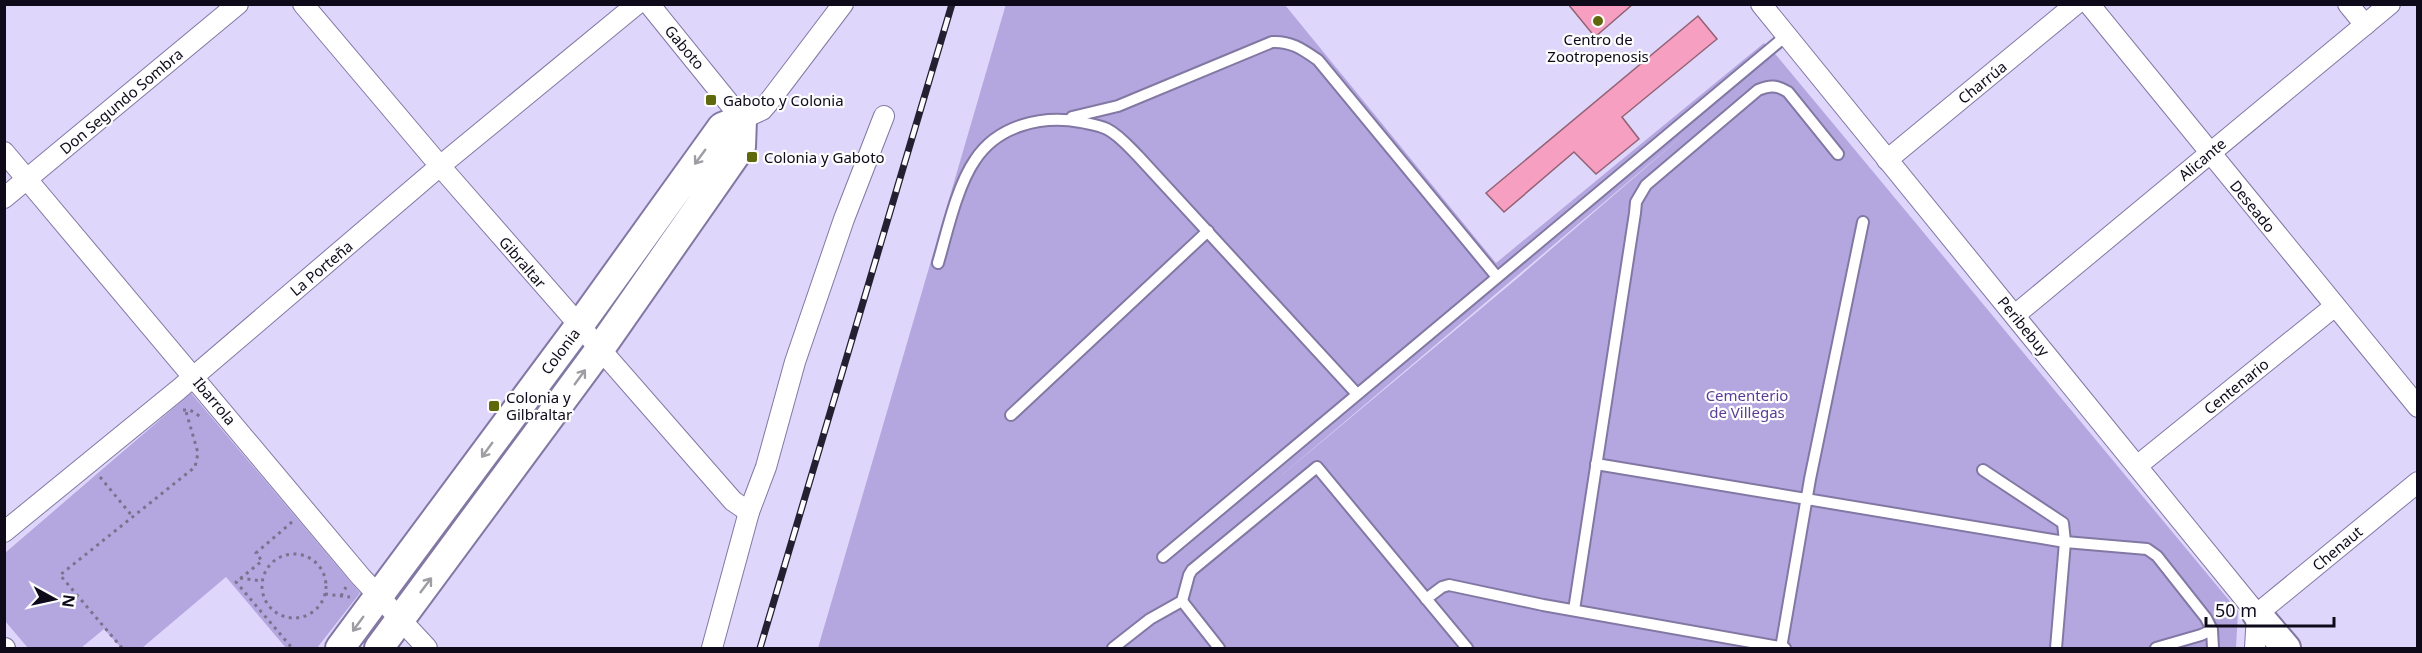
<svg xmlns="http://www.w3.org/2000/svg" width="2422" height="653" viewBox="0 0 2422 653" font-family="'Noto Sans',sans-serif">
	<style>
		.green { fill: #b4a7df; fill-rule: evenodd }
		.building { fill: #f69fc1; stroke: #926274; stroke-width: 1.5 }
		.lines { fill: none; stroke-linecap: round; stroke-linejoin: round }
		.lane-casing { stroke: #8278a3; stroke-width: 14 }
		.street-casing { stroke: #8278a3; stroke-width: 22 }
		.secondary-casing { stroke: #8278a3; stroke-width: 32 }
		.path { stroke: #79738e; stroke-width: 3; stroke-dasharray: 3 4.5; stroke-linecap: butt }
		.lane { stroke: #fff; stroke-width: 10 }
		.street { stroke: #fff; stroke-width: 20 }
		.secondary { stroke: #fff; stroke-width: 28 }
		.rail-casing { stroke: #242032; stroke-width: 7 }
		.rail { stroke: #fdfdfd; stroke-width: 4.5; stroke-dasharray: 14; stroke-linecap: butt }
		.oneway { stroke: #9f9da3 }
		.poi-dot { fill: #5f680a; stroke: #fdfdfd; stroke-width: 2 }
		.labels { text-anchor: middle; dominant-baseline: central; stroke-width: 4.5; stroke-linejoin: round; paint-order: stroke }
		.poi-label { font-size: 15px; fill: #0e0a1a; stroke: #fdfdfd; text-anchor: start }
		.street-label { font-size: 15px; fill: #0e0a1a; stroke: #fdfdfd }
		.park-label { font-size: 15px; fill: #5a3c96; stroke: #fdfdfd }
	</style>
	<rect width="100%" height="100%" fill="#dfd6fc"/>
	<g class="green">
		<path d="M 1006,4 L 1285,5 L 1496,263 L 1764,43 L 1777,56 L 2238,611 L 2236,648 L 818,648 ZM 1687,132 L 1520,276 L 1282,475 L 1283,474 Z"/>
		<path d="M 191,393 L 360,593 L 317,648 L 286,648 L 226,577 L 142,648 L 121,648 L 104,629 L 81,648 L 28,648 L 5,621 L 5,553 Z"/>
	</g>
	<g class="building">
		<path d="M 1568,4 L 1633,4 L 1595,37 Z"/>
		<path d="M 1698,16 L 1717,39 L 1622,117 L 1639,139 L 1596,174 L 1574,152 L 1504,212 L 1486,193 Z"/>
	</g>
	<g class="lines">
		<g class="lane-casing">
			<g id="lane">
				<path d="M 1072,117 L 1118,106 L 1272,42 C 1291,41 1302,49 1318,60 L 1497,277"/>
				<path d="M 938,263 C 947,232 957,186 975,160 C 998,125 1042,115 1081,122 C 1090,124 1099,125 1107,129 C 1119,135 1129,147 1138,156 L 1357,394"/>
				<path d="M 1011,415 L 1208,231"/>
				<path d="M 1596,464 L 2065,542 L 2147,549 L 2157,556 L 2206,618 L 2212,630 L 2213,648"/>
				<path d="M 1983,470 L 2063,523 L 2065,542 L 2056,648"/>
				<path d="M 1163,557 L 1787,35"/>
				<path d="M 1426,599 L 1442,587 L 1449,585 L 1543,605 L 1785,648"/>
				<path d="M 1182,601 L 1219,648"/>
				<path d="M 1574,610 L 1635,213 L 1636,202 L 1646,185 L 1758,90 C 1770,85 1777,85 1788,92 L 1838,154"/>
				<path d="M 1113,648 L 1150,619 L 1182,601 L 1189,575 L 1192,570 L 1317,467 L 1467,648"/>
				<path d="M 1781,648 L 1810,479 L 1863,222"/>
				<path d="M 2156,648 L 2201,635 L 2212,630"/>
			</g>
		</g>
		<g class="street-casing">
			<g id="street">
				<path d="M 303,4 L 440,166 L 733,501 L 749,512"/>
				<path d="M 649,4 L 742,119 L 762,110 L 768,103 L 843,4"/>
				<path d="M 1761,4 L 2257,614"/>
				<path d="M 2089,4 L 2418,407"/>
				<path d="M 2348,4 L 2365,25"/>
				<path d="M 4,152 L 361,577 L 427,648"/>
				<path d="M 1887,160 L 2076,4"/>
				<path d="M 4,198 L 238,4"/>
				<path d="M 2015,315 L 2390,4"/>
				<path d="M 2137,466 L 2335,306"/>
				<path d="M 4,532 L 178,390 L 440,166 L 637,4"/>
				<path d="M 2257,614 L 2418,482"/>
				<path d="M 4,648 L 5,648"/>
				<path d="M 712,648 L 749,512 L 766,467 L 795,362 L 844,219 L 884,116"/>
				<path d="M 2255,648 L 2257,614"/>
			</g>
		</g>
		<g class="secondary-casing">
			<g id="secondary">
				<path d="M 2257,614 L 2286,648"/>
				<path d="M 340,648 L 579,326 L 722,127 L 742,119 L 741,147 L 600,349 L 379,648"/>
			</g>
		</g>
		<g class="path">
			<path d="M 183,410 L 190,410 L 201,417"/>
			<path d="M 100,477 L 133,517"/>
			<path d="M 292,522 L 256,553 L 262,561 L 236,582 L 292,648"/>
			<circle cx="294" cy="586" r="32"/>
			<path d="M 240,578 L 262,581"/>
			<path d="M 325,594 L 350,597"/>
			<path d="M 341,596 L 346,587"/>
			<path d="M 122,648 L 60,575 L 195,467 L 198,453 L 185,408"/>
		</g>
		<use href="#lane" class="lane"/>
		<use href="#street" class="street"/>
		<use href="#secondary" class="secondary"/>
		<g class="rail-casing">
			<path id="rail" d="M 760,648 L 952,4"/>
		</g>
		<use href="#rail" class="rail"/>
	</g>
	<defs><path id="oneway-shaft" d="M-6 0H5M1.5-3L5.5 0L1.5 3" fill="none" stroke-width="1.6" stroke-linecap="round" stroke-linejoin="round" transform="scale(1.5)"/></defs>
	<g class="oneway">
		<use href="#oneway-shaft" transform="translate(700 157) rotate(126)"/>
		<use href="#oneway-shaft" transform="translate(580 377) rotate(-54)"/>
		<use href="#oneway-shaft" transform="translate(487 450) rotate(126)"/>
		<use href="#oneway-shaft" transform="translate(426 585) rotate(-53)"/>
		<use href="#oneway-shaft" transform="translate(358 624) rotate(126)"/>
	</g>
	<g class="poi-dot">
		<circle cx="1598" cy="21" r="6"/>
		<rect x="705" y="94" width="12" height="12" rx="3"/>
		<rect x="746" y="151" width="12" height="12" rx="3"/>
		<rect x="488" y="400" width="12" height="12" rx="3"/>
	</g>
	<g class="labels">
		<g class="poi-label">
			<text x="1598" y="39" text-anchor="middle">Centro de<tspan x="1598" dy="17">Zootropenosis</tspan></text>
			<text x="723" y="100">Gaboto y Colonia</text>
			<text x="764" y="157">Colonia y Gaboto</text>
			<text x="506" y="397">Colonia y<tspan x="506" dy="17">Gilbraltar</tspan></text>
		</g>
		<g class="street-label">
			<text transform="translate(685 47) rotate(50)">Gaboto</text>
			<text transform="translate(1982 82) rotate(-39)">Charrúa</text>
			<text transform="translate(121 101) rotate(-40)">Don Segundo Sombra</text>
			<text transform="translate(2202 159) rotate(-40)">Alicante</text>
			<text transform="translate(2253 206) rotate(51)">Deseado</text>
			<text transform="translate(523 262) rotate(49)">Gibraltar</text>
			<text transform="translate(321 268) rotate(-40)">La Porteña</text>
			<text transform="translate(2024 326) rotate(51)">Peribebuy</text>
			<text transform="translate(560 351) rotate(-53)">Colonia</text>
			<text transform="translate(2236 386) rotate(-39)">Centenario</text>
			<text transform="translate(215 401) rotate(50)">Ibarrola</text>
			<text transform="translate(2337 548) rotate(-40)">Chenaut</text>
		</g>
		<g class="park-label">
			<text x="1747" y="395">Cementerio<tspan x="1747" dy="17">de Villegas</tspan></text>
		</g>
	</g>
	<rect width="2422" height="653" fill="none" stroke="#0e0a1a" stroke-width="12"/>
	<g transform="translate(54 599) rotate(98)" stroke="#fdfdfd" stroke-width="4.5" paint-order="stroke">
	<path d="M0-4.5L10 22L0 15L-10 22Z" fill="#0e0a1a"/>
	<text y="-9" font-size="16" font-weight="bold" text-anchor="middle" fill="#0e0a1a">N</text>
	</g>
	<path d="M2206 617v9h128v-9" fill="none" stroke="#0e0a1a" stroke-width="3"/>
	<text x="2215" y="617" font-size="18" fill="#0e0a1a" stroke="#fdfdfd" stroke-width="4.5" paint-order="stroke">50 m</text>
</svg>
